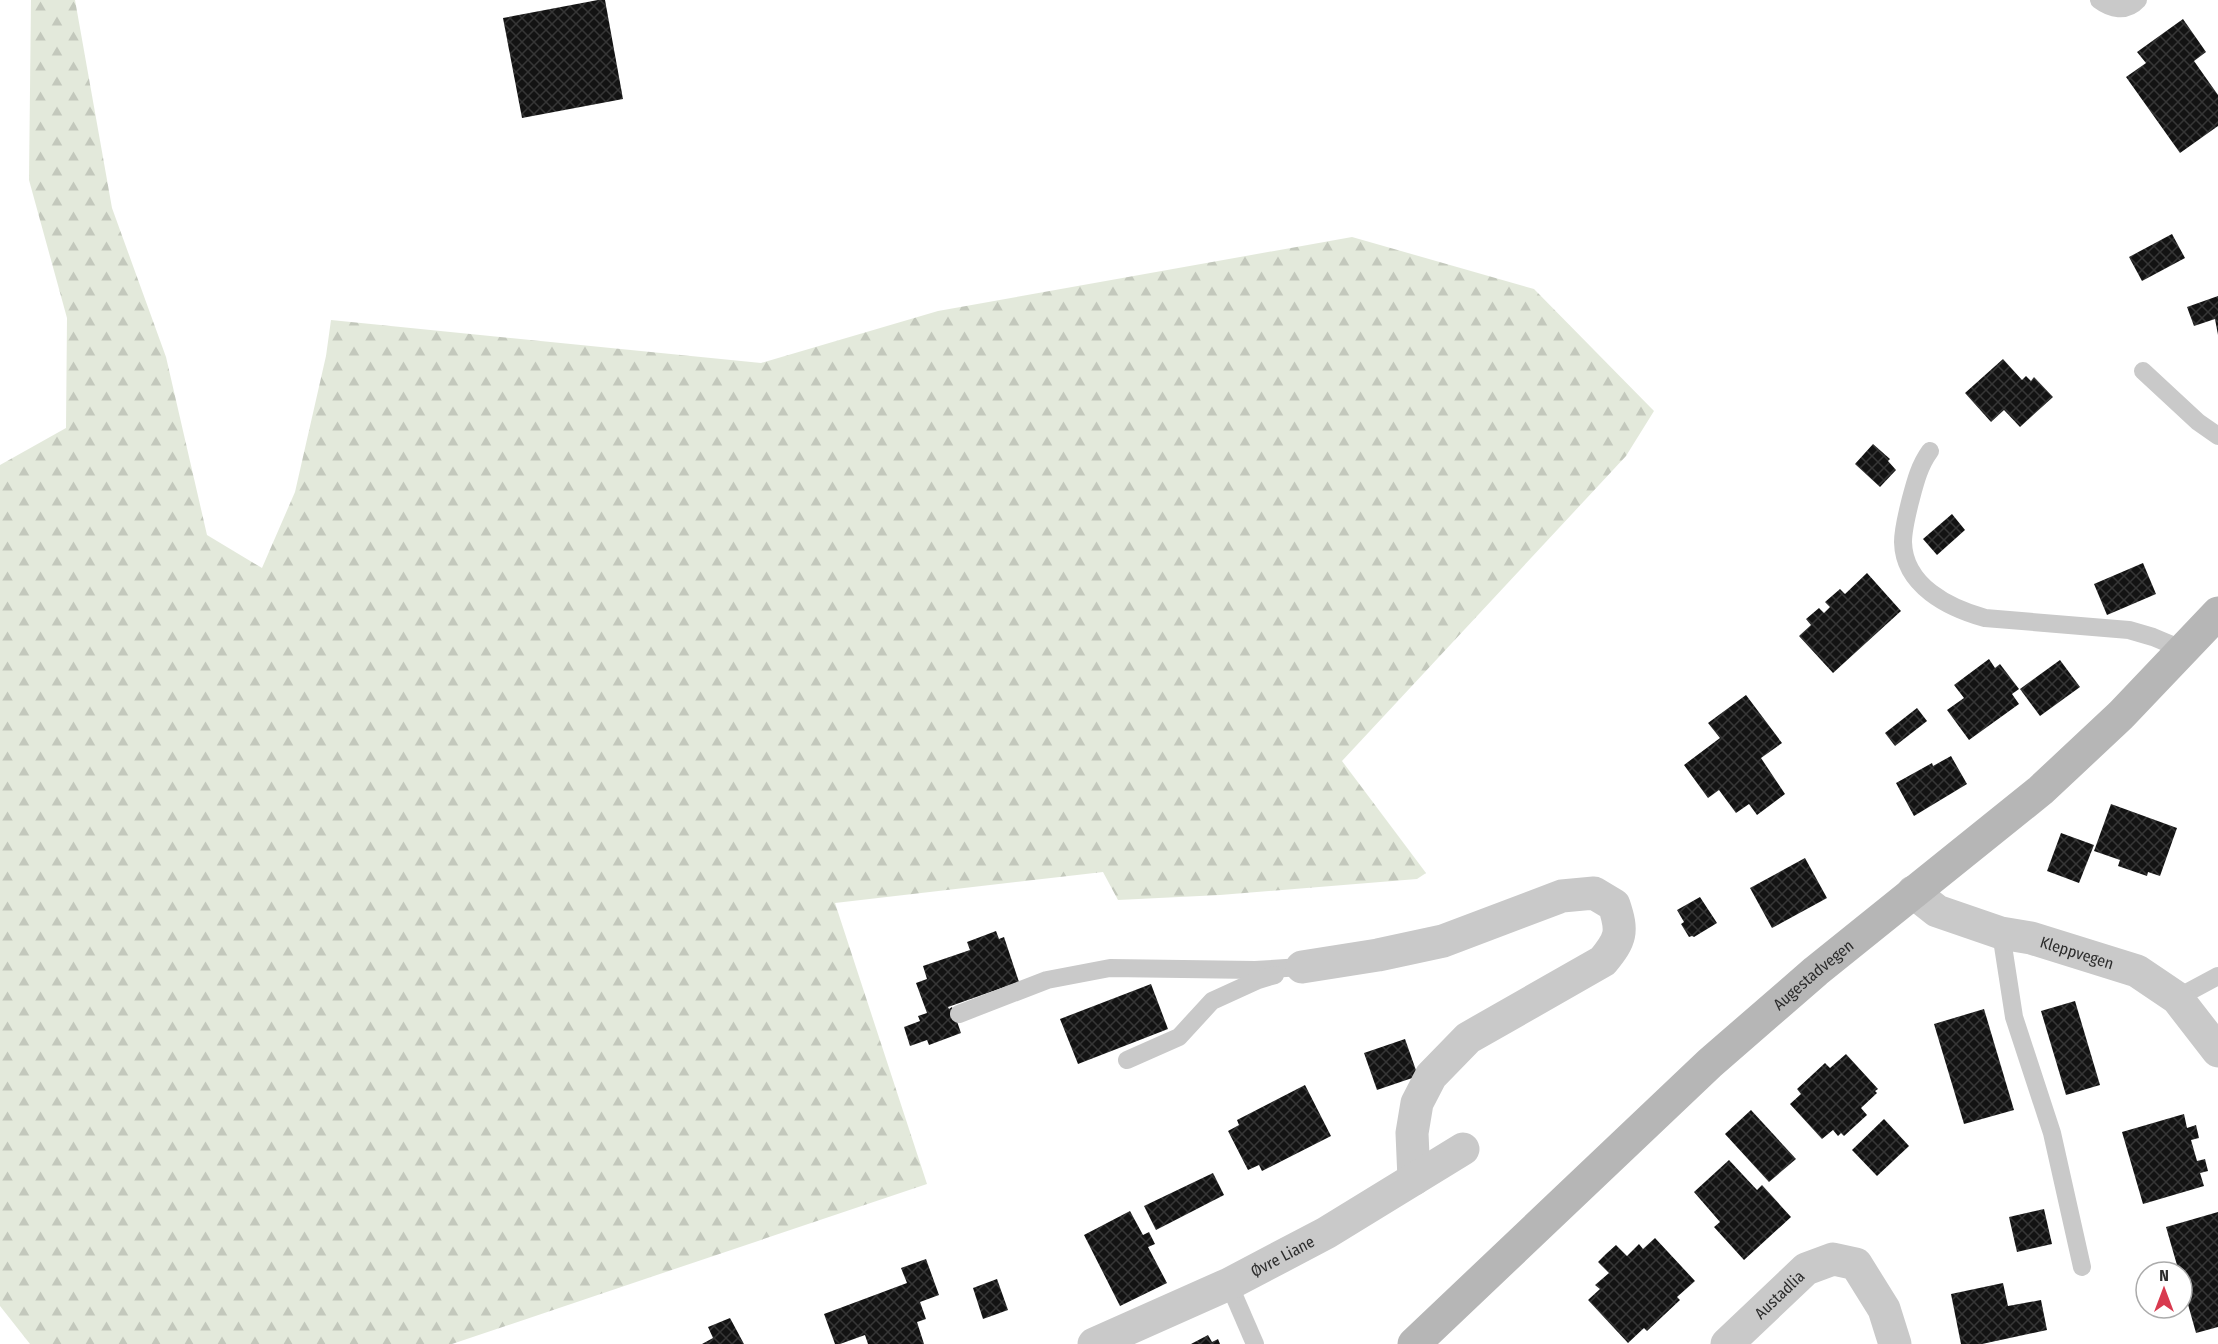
<svg xmlns="http://www.w3.org/2000/svg" width="2218" height="1344" viewBox="0 0 2218 1344" font-family="'Fira Sans Condensed',sans-serif">
	<style>
		.forest { fill: url(#forest-firs) }
		.building { fill: url(#building-cross-hatch) }
		.lines { fill: none; stroke-linecap: round; stroke-linejoin: round }
		.lane { stroke: #c9c9c9; stroke-width: 18 }
		.street { stroke: #c9c9c9; stroke-width: 33 }
		.secondary { stroke: #b6b6b6; stroke-width: 33 }
		.labels { text-anchor: middle; dominant-baseline: central; stroke-width: 6; stroke-linejoin: round; paint-order: stroke }
		.street-label { font-size: 16px; fill: #2c2c2c; stroke: #fff }
	</style>
	<defs>
		<pattern id="forest-firs" width="22" height="20" patternUnits="userSpaceOnUse" patternTransform="scale(1.5)"><rect width="22" height="20" fill="#e3e9db"/><path d="M5 1l3.5 6h-7zM16 11l3.5 6h-7z" fill="#c3c8bc"/></pattern>
		<pattern id="building-cross-hatch" width="8" height="8" patternUnits="userSpaceOnUse" patternTransform="scale(1.5)"><rect width="8" height="8" fill="#131313"/><path d="M0 0l8 8M0 8l8-8" fill="none" stroke="#363636"/></pattern>
	</defs>
	<rect width="100%" height="100%" fill="#fff"/>
	<path class="forest" d="M 31,0 L 75,0 L 112,208 L 166,357 L 207,535 L 262,568 L 295,492 L 326,356 L 331,320 L 761,363 L 938,311 L 1352,237 L 1534,289 L 1654,411 L 1626,456 L 1342,761 L 1426,873 L 1417,879 L 1220,895 L 1118,900 L 1103,872 L 835,903 L 927,1184 L 452,1344 L 30,1344 L 0,1306 L 0,465 L 66,428 L 67,318 L 29,180 Z"/>
	<g class="building">
		<path d="M 598,0 L 605,0 L 623,99 L 522,118 L 503,18 Z"/>
		<path d="M 2183,19 L 2206,52 L 2194,61 L 2218,95 L 2218,126 L 2180,153 L 2126,77 L 2146,63 L 2137,52 Z"/>
		<path d="M 2172,234 L 2185,258 L 2142,281 L 2129,257 Z"/>
		<path d="M 2218,296 L 2218,335 L 2215,319 L 2194,326 L 2187,307 Z"/>
		<path d="M 2003,359 L 2022,380 L 2026,376 L 2031,381 L 2034,377 L 2053,397 L 2020,427 L 2004,410 L 1991,422 L 1965,393 Z"/>
		<path d="M 1873,444 L 1890,459 L 1888,461 L 1896,470 L 1880,487 L 1855,464 Z"/>
		<path d="M 1952,514 L 1965,530 L 1937,555 L 1923,539 Z"/>
		<path d="M 2143,563 L 2156,594 L 2107,615 L 2094,584 Z"/>
		<path d="M 1867,573 L 1901,611 L 1833,673 L 1799,636 L 1811,625 L 1806,619 L 1819,608 L 1824,613 L 1830,607 L 1825,602 L 1840,589 L 1845,594 Z"/>
		<path d="M 1989,659 L 1995,668 L 2000,664 L 2019,689 L 2012,694 L 2019,704 L 1969,740 L 1947,710 L 1964,698 L 1954,685 Z"/>
		<path d="M 2060,660 L 2080,687 L 2040,716 L 2020,689 Z"/>
		<path d="M 1746,695 L 1782,743 L 1761,758 L 1785,794 L 1757,815 L 1749,804 L 1736,813 L 1719,790 L 1708,798 L 1684,765 L 1720,738 L 1708,723 Z"/>
		<path d="M 1917,708 L 1927,721 L 1895,746 L 1885,733 Z"/>
		<path d="M 1951,756 L 1967,784 L 1914,816 L 1896,783 L 1932,763 L 1933,766 Z"/>
		<path d="M 2111,804 L 2177,828 L 2160,876 L 2148,872 L 2147,876 L 2118,866 L 2120,860 L 2094,851 Z"/>
		<path d="M 2061,833 L 2094,845 L 2079,883 L 2047,871 Z"/>
		<path d="M 1805,858 L 1827,898 L 1772,928 L 1750,888 Z"/>
		<path d="M 1700,897 L 1717,923 L 1694,937 L 1692,936 L 1689,937 L 1681,924 L 1684,922 L 1677,910 Z"/>
		<path d="M 996,931 L 999,939 L 1004,937 L 1019,982 L 948,1007 L 949,1009 L 952,1007 L 961,1033 L 929,1045 L 927,1040 L 910,1046 L 904,1027 L 920,1021 L 918,1016 L 927,1013 L 916,983 L 927,979 L 923,966 L 970,950 L 967,942 Z"/>
		<path d="M 1151,984 L 1168,1029 L 1078,1064 L 1060,1019 Z"/>
		<path d="M 2075,1001 L 2100,1085 L 2066,1095 L 2041,1011 Z"/>
		<path d="M 1984,1009 L 2014,1110 L 1964,1124 L 1934,1024 Z"/>
		<path d="M 1405,1039 L 1418,1076 L 1377,1090 L 1364,1053 Z"/>
		<path d="M 1846,1054 L 1878,1089 L 1875,1091 L 1877,1093 L 1861,1108 L 1867,1115 L 1844,1136 L 1841,1133 L 1838,1136 L 1833,1130 L 1822,1139 L 1790,1104 L 1801,1094 L 1797,1089 L 1825,1063 L 1830,1068 Z"/>
		<path d="M 1305,1085 L 1331,1136 L 1262,1171 L 1259,1165 L 1248,1170 L 1228,1131 L 1239,1125 L 1237,1120 Z"/>
		<path d="M 1751,1110 L 1796,1159 L 1769,1182 L 1725,1134 Z"/>
		<path d="M 2184,1114 L 2187,1128 L 2196,1125 L 2199,1138 L 2191,1140 L 2197,1161 L 2205,1159 L 2208,1171 L 2200,1173 L 2204,1186 L 2143,1204 L 2122,1132 Z"/>
		<path d="M 1884,1119 L 1909,1146 L 1877,1176 L 1852,1150 Z"/>
		<path d="M 1729,1160 L 1757,1190 L 1762,1185 L 1791,1217 L 1744,1260 L 1714,1227 L 1720,1222 L 1694,1192 Z"/>
		<path d="M 1213,1173 L 1224,1195 L 1156,1230 L 1144,1206 Z"/>
		<path d="M 2044,1209 L 2052,1244 L 2017,1252 L 2009,1217 Z"/>
		<path d="M 1130,1211 L 1143,1235 L 1149,1232 L 1155,1244 L 1148,1247 L 1167,1283 L 1120,1306 L 1084,1235 Z"/>
		<path d="M 2218,1212 L 2218,1327 L 2196,1333 L 2182,1283 L 2182,1272 L 2179,1272 L 2166,1227 Z"/>
		<path d="M 1655,1238 L 1695,1281 L 1677,1297 L 1680,1300 L 1647,1331 L 1644,1328 L 1628,1343 L 1588,1300 L 1600,1289 L 1595,1285 L 1609,1273 L 1598,1262 L 1606,1254 L 1616,1245 L 1627,1256 L 1639,1244 L 1643,1249 Z"/>
		<path d="M 926,1259 L 939,1295 L 920,1302 L 926,1319 L 917,1322 L 924,1344 L 868,1344 L 865,1335 L 840,1344 L 835,1344 L 824,1314 L 907,1283 L 901,1268 Z"/>
		<path d="M 997,1279 L 1008,1310 L 983,1319 L 973,1288 Z"/>
		<path d="M 2003,1283 L 2008,1306 L 2041,1300 L 2047,1330 L 1982,1344 L 1961,1344 L 1951,1294 Z"/>
		<path d="M 730,1318 L 744,1344 L 702,1344 L 713,1338 L 708,1327 Z"/>
		<path d="M 1208,1335 L 1212,1342 L 1218,1339 L 1220,1344 L 1191,1344 Z"/>
	</g>
	<g class="lines">
		<g class="lane">
			<path d="M 2099,0 C 2111,9 2126,13 2138,0"/>
			<path d="M 2143,371 L 2198,422 L 2218,436"/>
			<path d="M 1930,451 C 1919,466 1915,483 1910,502 C 1907,514 1903,530 1903,542 C 1904,586 1949,608 1985,618 L 2129,630 L 2153,637 L 2184,650"/>
			<path d="M 2001,933 L 2014,1017 L 2052,1133 L 2082,1267"/>
			<path d="M 2177,998 L 2218,976"/>
			<path d="M 959,1014 L 1047,980 L 1110,968 L 1255,970 L 1302,967"/>
			<path d="M 1127,1060 L 1179,1037 L 1212,1001 L 1258,980 L 1275,975"/>
			<path d="M 1229,1284 L 1255,1344"/>
		</g>
		<g class="street">
			<path id="s1" d="M 1913,892 L 1937,911 L 2001,933 L 2031,938 L 2137,971 L 2177,998 L 2218,1051"/>
			<path d="M 1302,967 L 1378,955 L 1443,941 L 1562,896 L 1594,893 L 1614,905 C 1623,932 1621,939 1603,961 L 1468,1038 L 1431,1076 L 1417,1103 L 1412,1133 L 1414,1179"/>
			<path id="s2" d="M 1094,1344 L 1229,1284 L 1326,1233 L 1463,1149"/>
			<path id="s3" d="M 1727,1344 L 1806,1269 L 1833,1259 L 1856,1264 L 1884,1309 L 1895,1344"/>
		</g>
		<path class="secondary" id="s4" d="M 1414,1344 L 1710,1063 L 1816,971 L 2041,790 L 2121,715 L 2218,613"/>
	</g>
	<g class="labels">
		<g class="street-label">
			<text stroke="none"><textPath href="#s1" startOffset="177">Kleppvegen</textPath></text>
			<text stroke="none"><textPath href="#s4" startOffset="544">Augestadvegen</textPath></text>
			<text stroke="none"><textPath href="#s2" startOffset="208">Øvre Liane</textPath></text>
			<text stroke="none"><textPath href="#s3" startOffset="72">Austadlia</textPath></text>
		</g>
	</g>
	<g transform="translate(2164 1290)"><circle r="28" fill="#ffffff" stroke="#ababab" stroke-width="1.5"/>
	<path d="M0-4.5L10 22L0 15L-10 22Z" fill="#d83a4f"/>
	<text y="-9" font-size="16" font-weight="bold" text-anchor="middle" fill="#2c2c2c">N</text>
	</g>
</svg>
